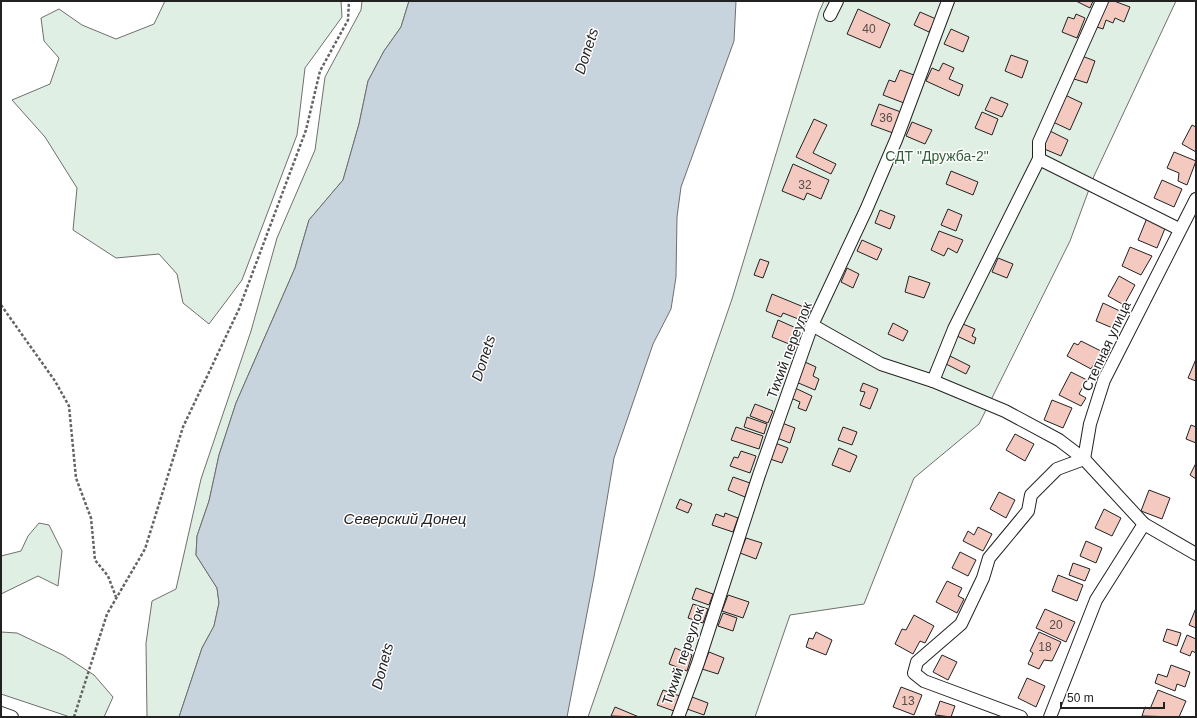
<svg xmlns="http://www.w3.org/2000/svg" width="1197" height="718" viewBox="0 0 1197 718" font-family="Helvetica,sans-serif">
	<style>
		.green { fill: #e0efe3; stroke: #6f6f6f }
		.water { fill: #c7d3dd; stroke: #6f6f6f }
		.building { fill: #f3c9c0; stroke: #222 }
		.lines { fill: none; stroke-linecap: round; stroke-linejoin: round }
		.street-casing { stroke: #222; stroke-width: 14 }
		.path { stroke: #646464; stroke-width: 2.5; stroke-dasharray: 3 2; stroke-linecap: butt }
		.street { stroke: #fff; stroke-width: 12 }
		.labels { text-anchor: middle; dominant-baseline: central; stroke-width: 3; stroke-linejoin: round; paint-order: stroke }
		.number-label { font-size: 12px; fill: #564c4a }
		.park-label { font-size: 14px; fill: #2f5e38; stroke: #fff }
		.street-label { font-size: 14px; fill: #222; stroke: #fff }
		.water-label { font-size: 15px; font-style: italic; fill: #222; stroke: #fff }
	</style>
	<rect width="100%" height="100%" fill="#fff"/>
	<g class="green">
		<path d="M 165,1 L 341,1 L 342,17 L 305,68 L 297,135 L 242,280 L 209,324 L 183,303 L 177,274 L 159,254 L 116,258 L 73,230 L 77,188 L 45,137 L 12,100 L 50,84 L 59,58 L 44,41 L 41,18 L 59,9 L 82,25 L 116,39 L 154,24 Z"/>
		<path d="M 362,1 L 409,1 L 401,27 L 384,51 L 368,81 L 359,124 L 343,180 L 309,220 L 295,268 L 236,403 L 219,455 L 209,501 L 197,536 L 196,555 L 217,588 L 219,603 L 214,626 L 202,648 L 179,717 L 147,717 L 146,643 L 152,601 L 176,589 L 201,479 L 251,331 L 277,238 L 315,150 L 325,77 L 361,10 Z"/>
		<path d="M 824,1 L 1176,1 L 1094,176 L 1070,241 L 979,424 L 914,478 L 864,604 L 790,615 L 755,717 L 588,717 L 732,299 L 819,12 Z"/>
		<path d="M 39,523 L 49,525 L 62,551 L 58,586 L 38,576 L 1,594 L 1,556 L 21,551 L 28,536 Z"/>
		<path d="M 1,632 L 17,633 L 63,655 L 94,675 L 113,697 L 104,717 L 70,717 L 1,694 Z"/>
	</g>
	<path class="water" d="M 409,1 L 736,1 L 734,41 L 681,187 L 677,217 L 676,277 L 671,309 L 653,344 L 614,458 L 594,577 L 567,717 L 179,717 L 202,648 L 214,626 L 219,603 L 217,588 L 196,555 L 197,536 L 209,501 L 219,455 L 236,403 L 295,268 L 309,220 L 343,180 L 359,124 L 368,81 L 384,51 L 401,27 Z"/>
	<g class="building">
		<path d="M 1076,1 L 1093,1 L 1090,8 Z"/>
		<path d="M 1107,1 L 1114,1 L 1130,7 L 1124,22 L 1115,18 L 1113,23 L 1106,20 L 1103,29 L 1097,27 Z"/>
		<path d="M 858,9 L 890,24 L 880,48 L 847,34 Z"/>
		<path d="M 920,12 L 936,19 L 929,32 L 914,25 Z"/>
		<path d="M 1076,14 L 1085,18 L 1077,38 L 1062,32 L 1068,17 L 1074,19 Z"/>
		<path d="M 951,29 L 969,37 L 963,52 L 944,44 Z"/>
		<path d="M 1011,55 L 1028,61 L 1022,78 L 1005,71 Z"/>
		<path d="M 1082,56 L 1095,61 L 1087,83 L 1074,79 Z"/>
		<path d="M 943,63 L 954,68 L 949,79 L 963,85 L 959,96 L 926,81 L 932,68 L 939,71 Z"/>
		<path d="M 900,70 L 914,75 L 904,103 L 883,95 L 889,80 L 895,82 Z"/>
		<path d="M 1065,95 L 1082,103 L 1070,130 L 1053,122 Z"/>
		<path d="M 991,97 L 1008,104 L 1002,117 L 985,110 Z"/>
		<path d="M 879,104 L 901,112 L 893,133 L 871,125 Z"/>
		<path d="M 982,112 L 998,119 L 992,135 L 975,128 Z"/>
		<path d="M 814,119 L 827,125 L 813,153 L 836,164 L 831,174 L 796,157 Z"/>
		<path d="M 912,122 L 932,130 L 925,144 L 906,136 Z"/>
		<path d="M 1192,125 L 1196,127 L 1196,152 L 1182,144 Z"/>
		<path d="M 1050,131 L 1068,140 L 1061,156 L 1042,148 Z"/>
		<path d="M 1174,152 L 1196,161 L 1187,185 L 1178,181 L 1179,173 L 1167,168 Z"/>
		<path d="M 793,164 L 829,180 L 821,199 L 807,193 L 804,200 L 782,191 Z"/>
		<path d="M 951,171 L 978,182 L 973,195 L 946,184 Z"/>
		<path d="M 1162,180 L 1182,189 L 1174,207 L 1154,198 Z"/>
		<path d="M 948,209 L 962,215 L 956,231 L 941,225 Z"/>
		<path d="M 880,210 L 895,216 L 890,229 L 875,223 Z"/>
		<path d="M 1147,218 L 1166,226 L 1157,248 L 1138,240 Z"/>
		<path d="M 939,231 L 963,240 L 957,253 L 948,248 L 944,256 L 931,250 Z"/>
		<path d="M 862,240 L 882,249 L 877,260 L 857,251 Z"/>
		<path d="M 1130,247 L 1152,256 L 1141,275 L 1122,266 Z"/>
		<path d="M 998,258 L 1013,264 L 1007,278 L 992,272 Z"/>
		<path d="M 760,259 L 769,262 L 763,278 L 754,275 Z"/>
		<path d="M 847,268 L 859,274 L 853,288 L 841,282 Z"/>
		<path d="M 909,276 L 930,283 L 924,298 L 905,292 Z"/>
		<path d="M 1119,276 L 1135,285 L 1124,305 L 1108,296 Z"/>
		<path d="M 772,294 L 811,310 L 806,322 L 783,313 L 781,317 L 766,311 Z"/>
		<path d="M 1103,303 L 1122,312 L 1115,329 L 1096,321 Z"/>
		<path d="M 778,320 L 796,328 L 789,344 L 772,337 Z"/>
		<path d="M 893,323 L 908,331 L 903,341 L 888,334 Z"/>
		<path d="M 963,324 L 975,329 L 972,336 L 976,338 L 974,344 L 957,336 Z"/>
		<path d="M 1081,341 L 1105,353 L 1101,361 L 1097,358 L 1091,369 L 1067,356 L 1074,343 L 1078,345 Z"/>
		<path d="M 950,356 L 970,366 L 966,374 L 946,364 Z"/>
		<path d="M 1196,359 L 1196,381 L 1188,378 Z"/>
		<path d="M 805,362 L 816,367 L 813,376 L 819,379 L 815,390 L 796,382 Z"/>
		<path d="M 1071,372 L 1087,380 L 1079,394 L 1086,398 L 1081,406 L 1059,395 Z"/>
		<path d="M 863,383 L 878,389 L 870,409 L 860,405 L 865,392 L 860,391 Z"/>
		<path d="M 795,388 L 812,396 L 806,411 L 798,408 L 800,402 L 791,398 Z"/>
		<path d="M 1052,400 L 1072,408 L 1063,428 L 1044,420 Z"/>
		<path d="M 755,404 L 773,411 L 768,423 L 750,416 Z"/>
		<path d="M 747,417 L 767,424 L 764,434 L 744,427 Z"/>
		<path d="M 782,423 L 795,428 L 790,443 L 777,438 Z"/>
		<path d="M 1191,425 L 1196,427 L 1196,443 L 1186,439 Z"/>
		<path d="M 736,427 L 763,436 L 759,449 L 731,440 Z"/>
		<path d="M 843,427 L 857,432 L 852,445 L 838,440 Z"/>
		<path d="M 1015,434 L 1034,444 L 1025,461 L 1006,450 Z"/>
		<path d="M 775,443 L 788,448 L 782,463 L 770,459 Z"/>
		<path d="M 839,448 L 857,456 L 850,472 L 832,465 Z"/>
		<path d="M 741,451 L 756,456 L 750,473 L 730,466 L 734,457 L 738,458 Z"/>
		<path d="M 1196,463 L 1196,479 L 1190,475 Z"/>
		<path d="M 733,477 L 750,483 L 745,497 L 728,490 Z"/>
		<path d="M 1149,490 L 1170,498 L 1162,519 L 1141,511 Z"/>
		<path d="M 999,492 L 1015,500 L 1006,518 L 990,509 Z"/>
		<path d="M 680,499 L 692,504 L 688,513 L 676,508 Z"/>
		<path d="M 1104,509 L 1121,518 L 1112,536 L 1095,528 Z"/>
		<path d="M 725,513 L 738,518 L 733,532 L 712,525 L 716,514 L 724,517 Z"/>
		<path d="M 978,527 L 992,534 L 983,551 L 963,541 L 968,531 L 974,535 Z"/>
		<path d="M 746,538 L 762,543 L 756,559 L 740,553 Z"/>
		<path d="M 1086,541 L 1102,548 L 1096,563 L 1080,556 Z"/>
		<path d="M 960,552 L 976,560 L 968,576 L 952,568 Z"/>
		<path d="M 1073,563 L 1090,569 L 1085,581 L 1069,575 Z"/>
		<path d="M 1058,575 L 1083,585 L 1077,601 L 1052,591 Z"/>
		<path d="M 947,581 L 962,588 L 958,596 L 964,599 L 957,613 L 936,602 Z"/>
		<path d="M 696,588 L 713,594 L 709,605 L 692,599 Z"/>
		<path d="M 728,595 L 749,602 L 743,618 L 722,611 Z"/>
		<path d="M 693,604 L 708,609 L 703,623 L 688,618 Z"/>
		<path d="M 1196,608 L 1196,628 L 1189,625 Z"/>
		<path d="M 1045,609 L 1075,622 L 1066,642 L 1036,628 Z"/>
		<path d="M 723,613 L 737,618 L 733,631 L 718,626 Z"/>
		<path d="M 914,615 L 934,626 L 925,643 L 920,641 L 913,654 L 895,644 L 902,629 L 906,630 Z"/>
		<path d="M 1167,629 L 1181,633 L 1177,646 L 1163,641 Z"/>
		<path d="M 816,632 L 832,640 L 826,655 L 806,647 L 809,638 L 813,639 Z"/>
		<path d="M 1039,632 L 1061,642 L 1052,661 L 1044,660 L 1039,669 L 1028,664 L 1033,653 L 1030,651 Z"/>
		<path d="M 1187,635 L 1196,639 L 1196,653 L 1192,651 L 1190,656 L 1180,652 Z"/>
		<path d="M 675,648 L 692,655 L 687,671 L 669,664 Z"/>
		<path d="M 709,652 L 724,658 L 718,674 L 702,669 Z"/>
		<path d="M 942,655 L 957,662 L 948,680 L 933,672 Z"/>
		<path d="M 1171,665 L 1190,672 L 1185,687 L 1177,684 L 1175,691 L 1155,683 L 1158,674 L 1167,677 Z"/>
		<path d="M 1027,678 L 1045,686 L 1036,707 L 1018,698 Z"/>
		<path d="M 901,687 L 922,695 L 914,715 L 893,707 Z"/>
		<path d="M 663,690 L 680,696 L 674,711 L 657,705 Z"/>
		<path d="M 1158,690 L 1186,701 L 1179,717 L 1142,716 L 1145,707 L 1150,709 Z"/>
		<path d="M 692,697 L 708,703 L 704,715 L 687,709 Z"/>
		<path d="M 940,701 L 955,706 L 951,717 L 935,715 Z"/>
		<path d="M 615,707 L 639,717 L 611,716 Z"/>
	</g>
	<g class="lines">
		<g class="street-casing">
			<g id="street">
				<path d="M 830,15 L 837,1"/>
				<path d="M 1039,159 L 1179,229"/>
				<path d="M 812,325 L 881,364 L 933,381 L 1005,411 L 1059,440 L 1084,459 L 1144,524 L 1196,554"/>
				<path d="M 933,381 L 954,329 L 1039,159 L 1039,142 L 1102,1"/>
				<path d="M 1084,459 L 1090,424 L 1104,380 L 1196,199"/>
				<path d="M 1,713 L 12,717"/>
				<path d="M 678,717 L 698,663 L 759,475 L 812,325 L 866,210 L 896,140 L 948,1"/>
				<path d="M 1021,717 L 924,681 L 914,673 L 917,662 L 961,624 L 983,578 L 989,558 L 1028,511 L 1031,495 L 1057,469 L 1084,459"/>
				<path d="M 1050,717 L 1096,600 L 1144,524"/>
			</g>
		</g>
		<g class="path">
			<path d="M 1,305 L 55,381 L 69,406 L 76,478 L 91,518 L 95,560 L 108,576 L 116,597"/>
			<path d="M 74,717 L 107,614 L 145,549 L 183,427 L 239,309 L 306,130 L 320,71 L 348,20 L 349,1"/>
		</g>
		<use href="#street" class="street"/>
	</g>
	<g class="labels">
		<g class="number-label">
			<text x="869" y="29">40</text>
			<text x="886" y="118">36</text>
			<text x="805" y="185">32</text>
			<text x="1056" y="625">20</text>
			<text x="1045" y="647">18</text>
			<text x="908" y="701">13</text>
		</g>
		<g class="park-label">
			<text x="937" y="156">СДТ "Дружба-2"</text>
		</g>
		<g class="street-label">
			<text transform="translate(1106 346) rotate(-65)">Степная улица</text>
			<text transform="translate(789 350) rotate(-69)">Тихий переулок</text>
			<text transform="translate(683 656) rotate(-71)">Тихий переулок</text>
		</g>
		<g class="water-label">
			<text transform="translate(586 51) rotate(-72)">Donets</text>
			<text transform="translate(483 358) rotate(-72)">Donets</text>
			<text x="405" y="518">Северский Донец</text>
			<text transform="translate(382 666) rotate(-75)">Donets</text>
		</g>
	</g>
	<rect width="1197" height="718" fill="none" stroke="#222222" stroke-width="4"/>
	<path d="M1061 702v6h103v-6" fill="none" stroke="#222222" stroke-width="2"/>
	<text x="1067" y="702" font-size="12" fill="#222222" stroke="#ffffff" stroke-width="3" paint-order="stroke">50 m</text>
</svg>
